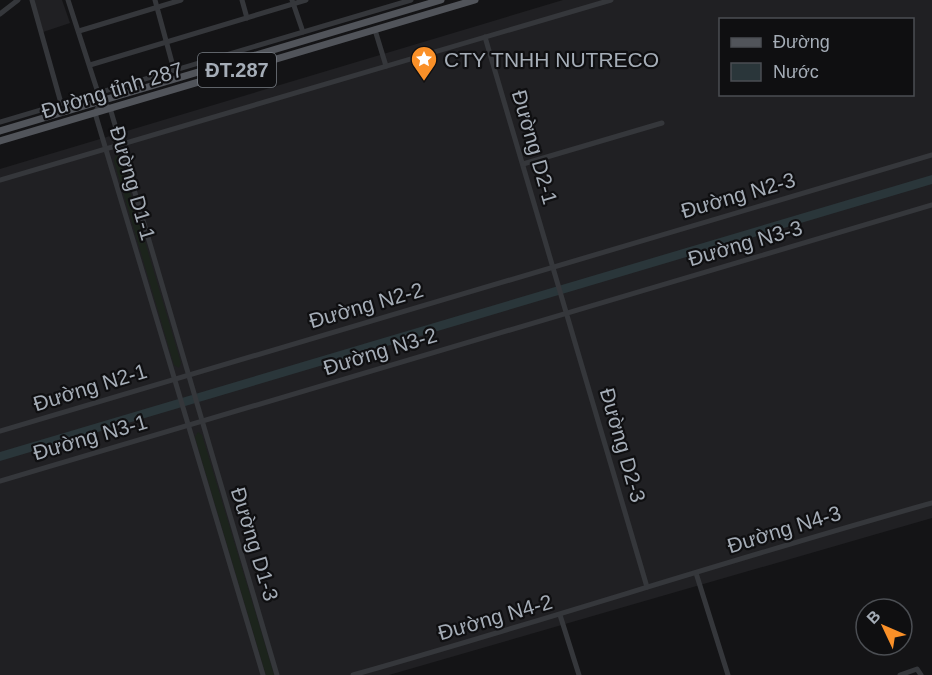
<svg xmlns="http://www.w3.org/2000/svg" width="932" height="675" viewBox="0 0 932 675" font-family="Helvetica,sans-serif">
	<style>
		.built { fill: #202023; fill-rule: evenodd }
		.green { fill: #1c241c }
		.water { fill: #2a363a }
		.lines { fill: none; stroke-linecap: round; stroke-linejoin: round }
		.minor { stroke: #35373b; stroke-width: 5 }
		.major { stroke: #51545a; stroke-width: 7 }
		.labels { text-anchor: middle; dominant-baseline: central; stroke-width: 4.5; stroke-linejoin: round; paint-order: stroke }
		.shield { fill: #0f0f11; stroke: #787e85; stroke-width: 1.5 }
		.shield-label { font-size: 20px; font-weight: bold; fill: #a5adb7 }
		.poi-label { font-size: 21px; fill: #a5adb7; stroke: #0f0f11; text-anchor: start }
		.street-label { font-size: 21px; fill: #a5adb7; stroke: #0f0f11 }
	</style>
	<rect width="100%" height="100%" fill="#141416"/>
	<g class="built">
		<path d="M 33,0 L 62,0 L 70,23 L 43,32 Z"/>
		<path d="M 563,0 L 932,0 L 932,518 L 389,675 L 0,675 L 0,169 ZM 720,20 L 912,20 L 912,94 L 720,94 Z"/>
	</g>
	<g class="green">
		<path d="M 116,155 L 120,158 L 181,363 L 179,368 L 174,365 L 114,161 Z"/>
		<path d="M 198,432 L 202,435 L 274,675 L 266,675 L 195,437 Z"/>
	</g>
	<path class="water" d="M 932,175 L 932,184 L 0,461 L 0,452 Z"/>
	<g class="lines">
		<g class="minor">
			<path d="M 32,0 L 61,103"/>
			<path d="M 68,0 L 101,102"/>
			<path d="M 155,0 L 174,70"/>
			<path d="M 242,0 L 247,18"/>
			<path d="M 292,0 L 303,32"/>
			<path d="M 0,14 L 18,0"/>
			<path d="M 375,30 L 386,66"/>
			<path d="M 79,31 L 181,0"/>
			<path d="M 485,37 L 647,587"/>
			<path d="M 90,65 L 306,0"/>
			<path d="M 101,102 L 110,108 L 277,675"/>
			<path d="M 101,102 L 95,113 L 263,675"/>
			<path d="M 0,122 L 411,0"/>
			<path d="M 523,164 L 662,123"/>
			<path d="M 0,180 L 611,0"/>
			<path d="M 0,431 L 932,155"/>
			<path d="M 0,481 L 932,205"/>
			<path d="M 696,573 L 728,675"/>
			<path d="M 560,615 L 579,675"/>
			<path d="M 353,675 C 547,620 738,557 932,503"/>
			<path d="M 900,675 L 917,669 L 921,675"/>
		</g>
		<g class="major">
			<path d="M 0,131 L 441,0"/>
			<path d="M 0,141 L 475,0"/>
		</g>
	</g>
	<defs>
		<g id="sight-pin" transform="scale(1.35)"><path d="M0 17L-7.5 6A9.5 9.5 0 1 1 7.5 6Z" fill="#fa9028" stroke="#0f0f11"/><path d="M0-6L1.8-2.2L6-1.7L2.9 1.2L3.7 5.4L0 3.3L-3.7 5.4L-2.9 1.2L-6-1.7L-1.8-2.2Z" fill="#fff"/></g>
	</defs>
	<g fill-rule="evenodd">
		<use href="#sight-pin" x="424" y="59"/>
	</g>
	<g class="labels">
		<rect class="shield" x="198" y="53" width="78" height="34" rx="4.5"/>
		<g class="shield-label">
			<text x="237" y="70">ĐT.287</text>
		</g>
		<g class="poi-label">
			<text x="444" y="59">CTY TNHH NUTRECO</text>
		</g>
		<g class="street-label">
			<text transform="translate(112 90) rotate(-17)">Đường tỉnh 287</text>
			<text transform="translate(535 147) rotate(74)">Đường D2-1</text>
			<text transform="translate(133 183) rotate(74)">Đường D1-1</text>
			<text transform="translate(738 195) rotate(-16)">Đường N2-3</text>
			<text transform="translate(745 243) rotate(-16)">Đường N3-3</text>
			<text transform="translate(366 305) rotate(-16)">Đường N2-2</text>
			<text transform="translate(380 351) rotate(-17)">Đường N3-2</text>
			<text transform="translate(90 387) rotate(-17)">Đường N2-1</text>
			<text transform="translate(90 437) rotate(-16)">Đường N3-1</text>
			<text transform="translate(623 445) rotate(74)">Đường D2-3</text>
			<text transform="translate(784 529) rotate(-17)">Đường N4-3</text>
			<text transform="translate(255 544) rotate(73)">Đường D1-3</text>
			<text transform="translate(495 617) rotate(-16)">Đường N4-2</text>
		</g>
	</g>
	<rect x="719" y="18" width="195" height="78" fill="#0f0f11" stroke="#4b4e53" stroke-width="1.5"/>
	<rect x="731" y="38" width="30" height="9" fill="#51545a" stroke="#4b4e53" stroke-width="1.5"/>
	<text x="773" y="48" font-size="18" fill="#a5adb7">Đường</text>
	<rect x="731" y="63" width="30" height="18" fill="#2a363a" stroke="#4b4e53" stroke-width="1.5"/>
	<text x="773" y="78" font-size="18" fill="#a5adb7">Nước</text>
	<g transform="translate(884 627) rotate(314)"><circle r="28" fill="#0f0f11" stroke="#4b4e53" stroke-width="1.5"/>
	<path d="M0-4.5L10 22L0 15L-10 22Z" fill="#fa9028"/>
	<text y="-9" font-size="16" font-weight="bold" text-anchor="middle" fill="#a5adb7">B</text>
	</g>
</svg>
